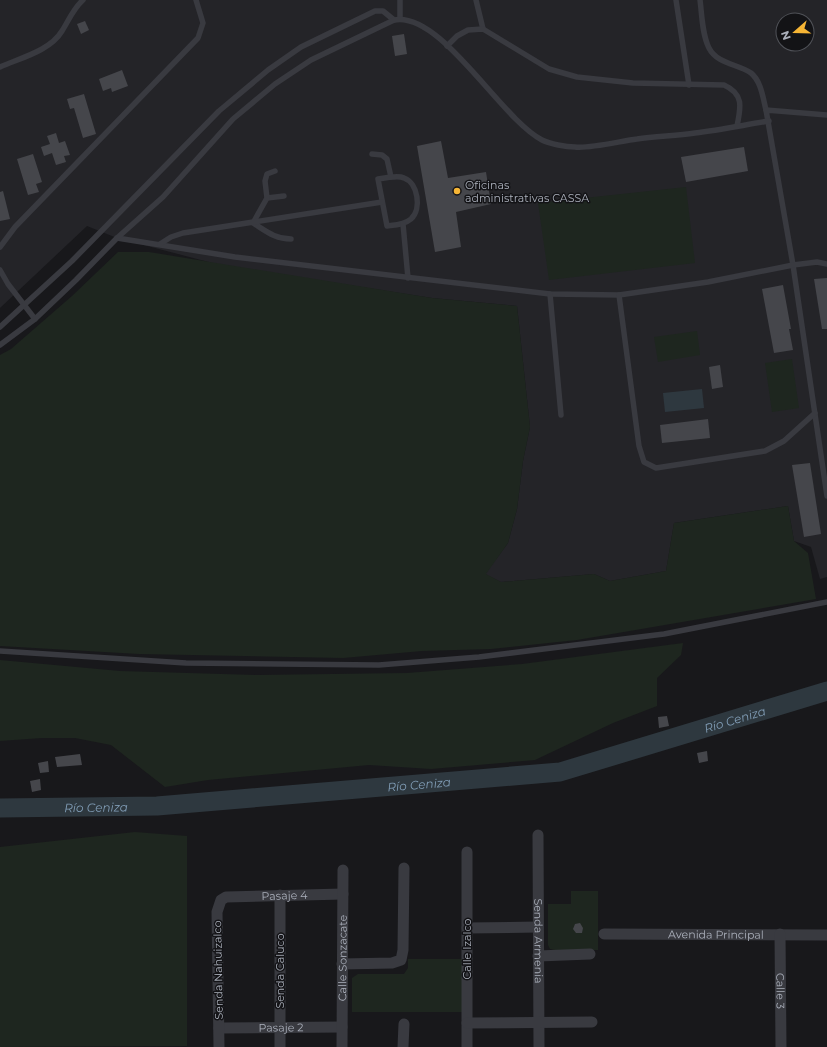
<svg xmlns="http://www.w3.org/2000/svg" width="827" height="1047" viewBox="0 0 827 1047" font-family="Montserrat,sans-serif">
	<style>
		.built { fill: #242428; fill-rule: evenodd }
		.green { fill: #1e261f }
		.water { fill: #2e383f }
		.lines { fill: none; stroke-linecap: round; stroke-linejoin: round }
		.river { stroke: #2e383f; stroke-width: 19 }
		.building { fill: #45464b }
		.lane { stroke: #393a40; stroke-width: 5.5 }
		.street { stroke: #393a40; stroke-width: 11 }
		.poi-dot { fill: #f6b535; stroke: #131316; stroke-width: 1.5 }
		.labels { text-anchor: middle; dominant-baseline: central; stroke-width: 3; stroke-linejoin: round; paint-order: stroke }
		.poi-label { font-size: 11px; fill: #abb0bb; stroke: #131316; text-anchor: start }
		.street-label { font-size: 11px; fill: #abb0bb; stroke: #131316 }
		.water-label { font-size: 12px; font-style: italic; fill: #819db6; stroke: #131316 }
	</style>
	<rect width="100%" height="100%" fill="#18181b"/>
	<path class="built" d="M 0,0 L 827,0 L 827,577 L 820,579 L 811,547 L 794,541 L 788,506 L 674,523 L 666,571 L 610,581 L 594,574 L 501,582 L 485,574 L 508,543 L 517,509 L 523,461 L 530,427 L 517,306 L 432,298 L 220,265 L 117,238 L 87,226 L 0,308 ZM 783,20 L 807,20 L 807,44 L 783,44 Z"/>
	<g class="green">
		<path d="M 686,187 L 695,263 L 549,280 L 538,203 Z"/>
		<path d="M 118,252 L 149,252 L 432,298 L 517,306 L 530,427 L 523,461 L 517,509 L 508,543 L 486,574 L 501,582 L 594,574 L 610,581 L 666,571 L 674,523 L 788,506 L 794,541 L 808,553 L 816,599 L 577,640 L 491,649 L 422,651 L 343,658 L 139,654 L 0,646 L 0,355 L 11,349 L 72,296 Z"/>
		<path d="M 697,331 L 700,355 L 658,362 L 654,337 Z"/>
		<path d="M 792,359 L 799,408 L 772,412 L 765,363 Z"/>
		<path d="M 683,643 L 681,655 L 657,678 L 657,706 L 613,723 L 535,760 L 431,769 L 369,765 L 208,780 L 165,787 L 111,745 L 75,738 L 42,738 L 0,741 L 0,660 L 120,671 L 257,675 L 407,673 L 522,664 Z"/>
		<path d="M 135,832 L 187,836 L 187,1046 L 0,1047 L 0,847 Z"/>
		<path d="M 571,891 L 598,891 L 598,950 L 555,950 L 550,949 L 548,945 L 548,904 L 571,904 Z"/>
		<path d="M 408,959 L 464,959 L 464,1012 L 352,1012 L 352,978 L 358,974 L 404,974 L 408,968 Z"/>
	</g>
	<path class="water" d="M 702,389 L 704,408 L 665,412 L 663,393 Z"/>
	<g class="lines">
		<path class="river" id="s1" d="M 0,808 L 157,806 L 560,772 L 827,691"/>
	</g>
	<g class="building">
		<path d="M 85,21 L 89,30 L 81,34 L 77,24 Z"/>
		<path d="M 404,34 L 407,54 L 395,56 L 392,36 Z"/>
		<path d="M 122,70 L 128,86 L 112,92 L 111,88 L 103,91 L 99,79 Z"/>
		<path d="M 84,94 L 96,134 L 83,138 L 74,108 L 70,109 L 67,99 Z"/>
		<path d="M 56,133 L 59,143 L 65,141 L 70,155 L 64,156 L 66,162 L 56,165 L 52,153 L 44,156 L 41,147 L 50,144 L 47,136 Z"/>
		<path d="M 441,141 L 448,178 L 486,172 L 491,204 L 456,212 L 461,247 L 435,252 L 417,146 Z"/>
		<path d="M 744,147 L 748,171 L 686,182 L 681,157 Z"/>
		<path d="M 33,154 L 42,182 L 36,184 L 39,192 L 28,195 L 17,159 Z"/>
		<path d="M 3,191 L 10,219 L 0,221 L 0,192 Z"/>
		<path d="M 827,278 L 827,329 L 822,329 L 814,279 Z"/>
		<path d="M 783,285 L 791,329 L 789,329 L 793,350 L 774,353 L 762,289 Z"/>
		<path d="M 720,365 L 723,387 L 712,389 L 709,367 Z"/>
		<path d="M 708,419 L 710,438 L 662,443 L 660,425 Z"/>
		<path d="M 810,463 L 821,534 L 804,537 L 792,465 Z"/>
		<path d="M 667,716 L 669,726 L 659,728 L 658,717 Z"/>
		<path d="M 707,751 L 708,761 L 699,763 L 697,753 Z"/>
		<path d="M 80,754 L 82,765 L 57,767 L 55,757 Z"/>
		<path d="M 48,761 L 49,772 L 40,773 L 38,763 Z"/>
		<path d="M 40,779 L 41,790 L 32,792 L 30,781 Z"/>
		<path d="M 580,923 L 583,928 L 582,933 L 576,933 L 573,929 L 575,924 Z"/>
	</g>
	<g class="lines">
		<g class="lane">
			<path d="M 400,0 L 400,19"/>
			<path d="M 476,0 L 483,29"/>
			<path d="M 676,0 L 689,85"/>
			<path d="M 700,0 C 702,15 702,34 709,48 C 717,64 738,64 751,73 C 761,81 763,98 766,110"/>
			<path d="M 447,46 L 457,36 L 468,30 L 483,29 L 549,69 L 577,77 L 633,83 L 724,85 C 744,94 741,107 737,126"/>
			<path d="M 0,67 C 20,58 50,51 62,31 C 69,20 73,9 83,0"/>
			<path d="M 827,115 L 766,110 L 793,265 L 827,496"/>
			<path d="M 372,154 L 382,155 L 387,159 L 391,177"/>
			<path d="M 391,177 C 395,177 400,176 404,178 C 418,183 422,209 411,219 C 404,225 395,225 387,226 L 378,179 Z"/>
			<path d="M 284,196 L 267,198 L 253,223 C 266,231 275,239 291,239"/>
			<path d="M 267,198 L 265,181 L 267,174 L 275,171"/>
			<path d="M 403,224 L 408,278"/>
			<path d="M 117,238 L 235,257 L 550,294 L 619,295 L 708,282 L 793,265 L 817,262 L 827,264"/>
			<path d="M 160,244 L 171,237 L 183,233 L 382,202"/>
			<path d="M 0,247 L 15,227 L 198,38 L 203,23 L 196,0"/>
			<path d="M 0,270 L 8,284 L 35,319"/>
			<path d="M 550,294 L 561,415"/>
			<path d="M 619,295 L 639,446 L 644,462 L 656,468 L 765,451 L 784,441 L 815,413"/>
			<path d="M 0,327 L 72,261 L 219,111 L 268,70 L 301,47 L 375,11 L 383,11 L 394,20"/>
			<path d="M 0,345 L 35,319 L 76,280 L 117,238 L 163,197 L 233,119 L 275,84 L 311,60 L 394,20 C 441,11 500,118 542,140 C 550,144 566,147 575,147 C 589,149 621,141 637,139 C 656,136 676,136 695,133 C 720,130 744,125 769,121"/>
			<path d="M 0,651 L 186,663 L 379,665 L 479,657 L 664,634 L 827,602"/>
		</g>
		<g class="street">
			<path id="s2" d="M 538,835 L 539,1047"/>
			<path d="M 467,852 L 467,1047"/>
			<path d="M 280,895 L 280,1047"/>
			<path d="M 467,928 L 538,927"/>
			<path id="s3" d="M 604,934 L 827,935"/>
			<path id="s4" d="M 780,934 L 781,1047"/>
			<path d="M 538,956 L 590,954"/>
			<path d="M 342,964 L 392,963 L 401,960 L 403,950 L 404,868"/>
			<path d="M 467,1023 L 592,1022"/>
			<path id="s5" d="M 219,1028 L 342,1027"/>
			<path id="s6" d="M 219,1047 L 217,912 L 221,900 L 226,897 L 343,894"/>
			<path id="s7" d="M 342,1047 L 343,870"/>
			<path d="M 403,1047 L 404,1024"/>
		</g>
	</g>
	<circle class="poi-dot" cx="457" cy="191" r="4"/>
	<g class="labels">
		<g class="poi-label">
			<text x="465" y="185">Oficinas<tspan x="465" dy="13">administrativas CASSA</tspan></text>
		</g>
		<g class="street-label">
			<text stroke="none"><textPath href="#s6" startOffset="212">Pasaje 4</textPath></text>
			<text stroke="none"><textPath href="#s3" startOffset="112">Avenida Principal</textPath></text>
			<text stroke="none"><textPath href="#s2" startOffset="106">Senda Armenia</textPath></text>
			<text transform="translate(467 949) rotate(-90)">Calle Izalco</text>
			<text stroke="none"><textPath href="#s7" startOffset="89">Calle Sonzacate</textPath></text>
			<text transform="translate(218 970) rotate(-91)">Senda Nahuizalco</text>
			<text transform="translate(280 971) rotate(-90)">Senda Caluco</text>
			<text stroke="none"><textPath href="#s4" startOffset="57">Calle 3</textPath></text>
			<text stroke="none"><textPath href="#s5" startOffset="62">Pasaje 2</textPath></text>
		</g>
		<g class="water-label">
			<text stroke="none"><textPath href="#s1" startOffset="744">Río Ceniza</textPath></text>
			<text stroke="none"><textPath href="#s1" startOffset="420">Río Ceniza</textPath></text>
			<text stroke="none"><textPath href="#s1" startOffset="96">Río Ceniza</textPath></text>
		</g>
	</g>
	<g transform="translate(795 32) rotate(250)"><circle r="19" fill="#131316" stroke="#505258"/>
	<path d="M0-3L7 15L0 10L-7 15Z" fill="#f6b535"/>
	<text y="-6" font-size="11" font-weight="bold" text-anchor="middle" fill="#abb0bb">N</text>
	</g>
</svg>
